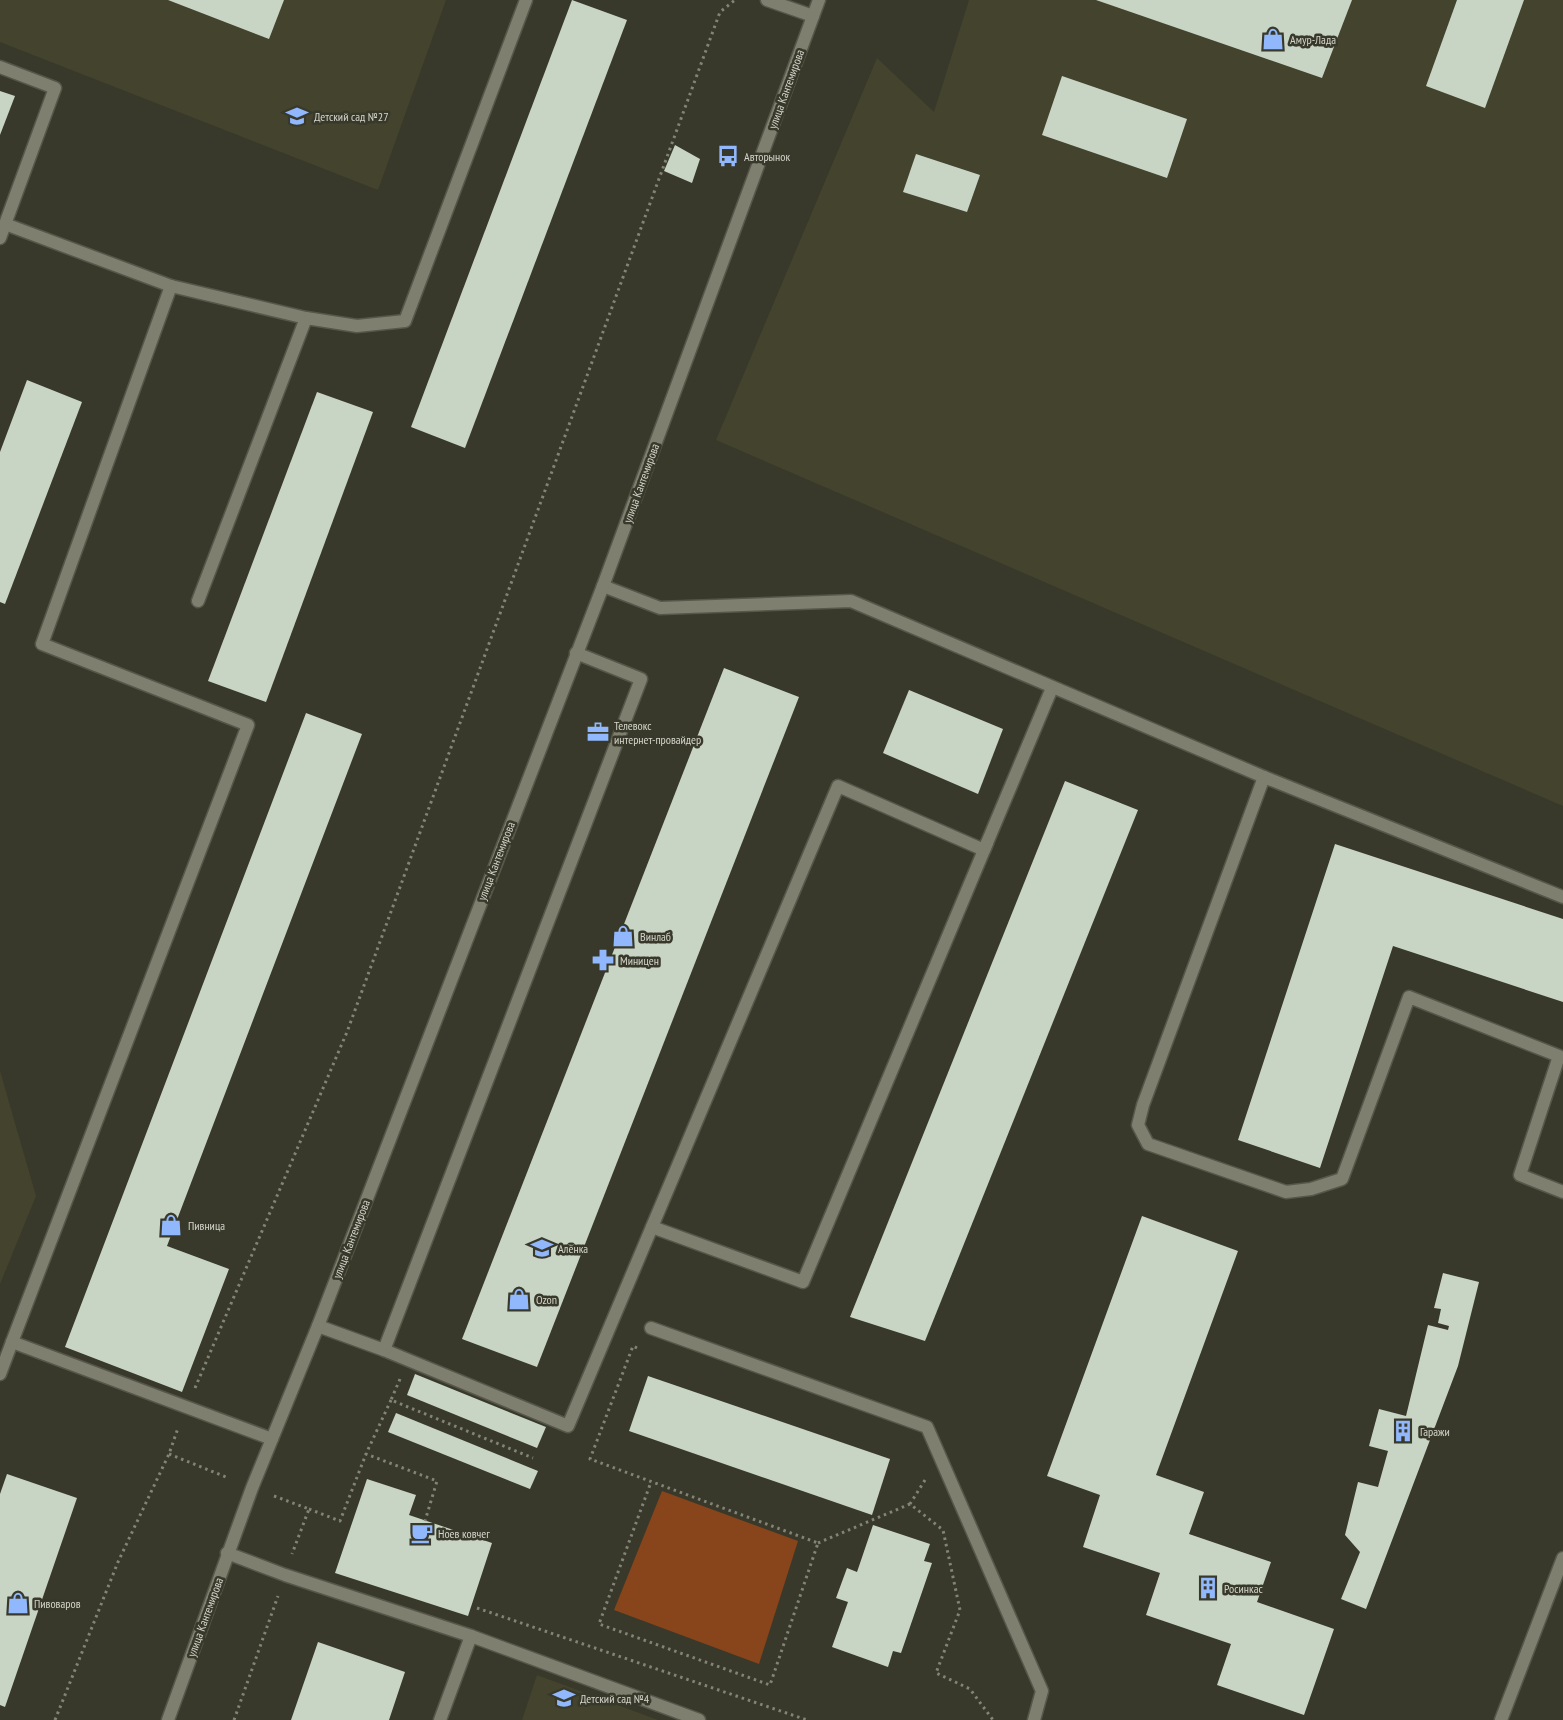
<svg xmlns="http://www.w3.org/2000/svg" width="1563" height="1720" viewBox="0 0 1563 1720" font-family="'PT Sans Narrow',sans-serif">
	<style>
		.built { fill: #43432e }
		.green { fill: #88441a }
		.building { fill: #c8d5c5 }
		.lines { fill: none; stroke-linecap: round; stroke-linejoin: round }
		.minor-casing { stroke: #56564a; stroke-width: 15 }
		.path { stroke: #838477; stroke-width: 3; stroke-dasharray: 2.5 4; stroke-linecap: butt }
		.minor { stroke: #7e7f6e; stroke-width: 12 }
		.labels { text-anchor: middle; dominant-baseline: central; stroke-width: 5; stroke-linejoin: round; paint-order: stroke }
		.poi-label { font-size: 12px; fill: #d4d5cb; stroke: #38392a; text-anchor: start }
		.street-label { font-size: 12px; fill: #d4d5cb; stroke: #38392a }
	</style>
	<rect width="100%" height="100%" fill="#38392a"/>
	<g class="built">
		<path d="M 0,0 L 446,0 L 378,190 L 0,42 Z"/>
		<path d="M 969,0 L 1563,0 L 1563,806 L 716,440 L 877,58 L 934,112 Z"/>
		<path d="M 0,1071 L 36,1196 L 0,1284 Z"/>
		<path d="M 537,1675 L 658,1720 L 522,1720 Z"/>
	</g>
	<path class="green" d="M 662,1491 L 798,1541 L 759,1664 L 614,1610 Z"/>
	<g class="building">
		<path d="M 168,0 L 284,0 L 269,39 Z"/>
		<path d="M 572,0 L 627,20 L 465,448 L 411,427 Z"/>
		<path d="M 1096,0 L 1352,0 L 1322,78 Z"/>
		<path d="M 1457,0 L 1524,0 L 1485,108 L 1426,86 Z"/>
		<path d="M 1062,76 L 1187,119 L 1167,178 L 1042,135 Z"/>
		<path d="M 0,91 L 15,96 L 0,135 Z"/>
		<path d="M 675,145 L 700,159 L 692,183 L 664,171 Z"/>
		<path d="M 916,154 L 980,175 L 967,212 L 903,192 Z"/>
		<path d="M 27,380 L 82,402 L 5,604 L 0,602 L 0,452 Z"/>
		<path d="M 317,392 L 373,412 L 266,702 L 208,681 Z"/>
		<path d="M 724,668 L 799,697 L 537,1367 L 462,1339 Z"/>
		<path d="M 909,690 L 1003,729 L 978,794 L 883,753 Z"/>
		<path d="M 306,713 L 362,734 L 167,1246 L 229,1269 L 182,1392 L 65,1347 Z"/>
		<path d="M 1065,781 L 1138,810 L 925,1341 L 850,1317 Z"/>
		<path d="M 1335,844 L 1563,919 L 1563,1002 L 1393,946 L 1320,1168 L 1238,1140 Z"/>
		<path d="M 1142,1216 L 1238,1251 L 1156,1475 L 1204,1492 L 1189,1534 L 1271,1562 L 1257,1602 L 1334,1629 L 1304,1715 L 1217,1685 L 1231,1644 L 1146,1615 L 1160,1573 L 1083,1547 L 1100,1495 L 1047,1476 Z"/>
		<path d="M 1443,1273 L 1479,1282 L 1458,1366 L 1366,1609 L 1341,1599 L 1360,1552 L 1345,1535 L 1358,1482 L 1378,1487 L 1388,1451 L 1369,1446 L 1379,1409 L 1406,1416 L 1428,1325 L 1448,1330 L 1449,1326 L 1438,1323 L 1441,1309 L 1434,1308 Z"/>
		<path d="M 415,1374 L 546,1427 L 537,1448 L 407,1395 Z"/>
		<path d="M 648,1376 L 890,1459 L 872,1515 L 629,1431 Z"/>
		<path d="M 396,1413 L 538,1471 L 530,1489 L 388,1432 Z"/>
		<path d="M 7,1474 L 77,1498 L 5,1707 L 0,1705 L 0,1494 Z"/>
		<path d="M 367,1479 L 416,1495 L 409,1515 L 492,1543 L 468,1616 L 335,1573 Z"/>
		<path d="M 873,1525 L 930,1544 L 924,1561 L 932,1563 L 901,1653 L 893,1651 L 888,1667 L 832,1647 L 848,1602 L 836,1598 L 847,1568 L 857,1572 Z"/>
		<path d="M 318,1642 L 405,1672 L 389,1720 L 291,1720 Z"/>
	</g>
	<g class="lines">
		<g class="minor-casing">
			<g id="minor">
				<path d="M 767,0 L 813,16"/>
				<path d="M 0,67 L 55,88 L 0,238"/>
				<path d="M 5,224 L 171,286 L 306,318 L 357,326 L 405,321 L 526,0"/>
				<path d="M 171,286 L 42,644 L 248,725 L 12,1342 L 272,1439"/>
				<path d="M 603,586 L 660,608 L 851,601 L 1264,777 L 1563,897"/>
				<path d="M 198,601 L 306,318"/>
				<path d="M 1264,777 L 1143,1105 L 1138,1125 L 1148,1144 L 1286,1192 L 1311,1189 L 1342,1179 L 1409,997 L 1559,1056 L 1520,1175 L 1563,1192"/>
				<path d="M 652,1227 L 803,1282 L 987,843"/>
				<path d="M 318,1326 L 384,1350 L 568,1426 L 838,786 L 984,850 L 1052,688"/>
				<path d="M 651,1328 L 927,1427 L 1042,1691 L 1034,1720"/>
				<path d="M 384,1350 L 641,679 L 576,653"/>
				<path d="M 0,1374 L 12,1342"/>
				<path d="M 227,1553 L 285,1575 L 471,1636 L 699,1720"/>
				<path d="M 168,1720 L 252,1488 L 318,1326 L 603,586 L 819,0"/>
				<path d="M 440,1720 L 471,1636"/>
				<path d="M 1501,1720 L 1563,1558"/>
			</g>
		</g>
		<g class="path">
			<path d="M 637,1348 L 633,1346 L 590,1459 L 818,1543 L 770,1685 L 599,1624 L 651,1482"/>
			<path d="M 400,1379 L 391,1400 L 533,1458"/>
			<path d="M 195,1388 L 347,1032 L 720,12 L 735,0"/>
			<path d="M 391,1400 L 366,1454 L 437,1481 L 425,1521"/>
			<path d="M 169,1454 L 226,1477"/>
			<path d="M 925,1480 L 910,1504 L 943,1530 L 960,1610 L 936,1673 L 970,1689 L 993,1720"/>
			<path d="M 274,1496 L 309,1509 L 292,1554"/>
			<path d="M 309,1509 L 340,1521 L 366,1454"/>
			<path d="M 818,1543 L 910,1504"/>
			<path d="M 477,1608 L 807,1720"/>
			<path d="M 55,1720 L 118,1562 L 169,1454 L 178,1428"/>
			<path d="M 234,1720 L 278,1596"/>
		</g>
		<use href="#minor" class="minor"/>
	</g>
	<defs>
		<g id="shop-bare" transform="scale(1.725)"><path d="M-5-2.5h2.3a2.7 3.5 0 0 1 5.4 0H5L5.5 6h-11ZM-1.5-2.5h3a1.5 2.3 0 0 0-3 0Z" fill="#91b8fd" stroke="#38392a" stroke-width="2.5" paint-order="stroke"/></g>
		<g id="school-bare" transform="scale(1.725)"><path d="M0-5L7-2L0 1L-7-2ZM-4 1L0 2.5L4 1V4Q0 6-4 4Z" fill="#91b8fd" stroke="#38392a" stroke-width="2.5" paint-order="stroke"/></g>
		<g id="bus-bare" transform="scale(1.725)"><path d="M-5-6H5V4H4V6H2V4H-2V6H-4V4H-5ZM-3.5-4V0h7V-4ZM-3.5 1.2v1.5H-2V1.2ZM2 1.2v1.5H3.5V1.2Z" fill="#91b8fd" stroke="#38392a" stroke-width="2.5" paint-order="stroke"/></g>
		<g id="office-bare" transform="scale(1.725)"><path d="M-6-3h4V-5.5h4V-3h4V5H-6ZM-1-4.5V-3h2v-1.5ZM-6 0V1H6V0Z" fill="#91b8fd" stroke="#38392a" stroke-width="2.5" paint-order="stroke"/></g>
		<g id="pharmacy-bare" transform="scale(1.725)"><path d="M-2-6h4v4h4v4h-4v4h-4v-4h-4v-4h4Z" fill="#91b8fd" stroke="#38392a" stroke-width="2.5" paint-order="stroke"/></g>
		<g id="building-bare" transform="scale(1.725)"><path d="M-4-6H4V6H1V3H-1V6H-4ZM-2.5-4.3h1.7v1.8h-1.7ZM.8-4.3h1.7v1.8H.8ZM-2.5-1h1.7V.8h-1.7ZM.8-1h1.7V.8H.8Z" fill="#91b8fd" stroke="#38392a" stroke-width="2.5" paint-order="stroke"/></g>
		<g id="cafe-bare" transform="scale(1.725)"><path d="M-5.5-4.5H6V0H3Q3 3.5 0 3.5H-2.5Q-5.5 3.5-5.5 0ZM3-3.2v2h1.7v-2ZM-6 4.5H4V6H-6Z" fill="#91b8fd" stroke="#38392a" stroke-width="2.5" paint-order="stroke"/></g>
	</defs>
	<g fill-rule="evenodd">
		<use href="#shop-bare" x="1273" y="39"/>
		<use href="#school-bare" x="297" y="116"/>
		<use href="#bus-bare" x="728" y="156"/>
		<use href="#office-bare" x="598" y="732"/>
		<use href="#shop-bare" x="623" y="936"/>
		<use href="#pharmacy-bare" x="603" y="960"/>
		<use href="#shop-bare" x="171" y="1225"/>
		<use href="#school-bare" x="542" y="1248"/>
		<use href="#shop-bare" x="519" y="1299"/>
		<use href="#building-bare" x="1403" y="1431"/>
		<use href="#cafe-bare" x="422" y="1533"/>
		<use href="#building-bare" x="1208" y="1588"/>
		<use href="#shop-bare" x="18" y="1603"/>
		<use href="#school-bare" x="564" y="1698"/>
	</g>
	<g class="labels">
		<g class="poi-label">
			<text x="1290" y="39">Амур-Лада</text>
			<text x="314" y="116">Детский сад №27</text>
			<text x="744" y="156">Авторынок</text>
			<text x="614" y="725">Телевокс<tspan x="614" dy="14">интернет-провайдер</tspan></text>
			<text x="640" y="936">Винлаб</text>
			<text x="620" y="960">Миницен</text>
			<text x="188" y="1225">Пивница</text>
			<text x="558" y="1248">Алёнка</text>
			<text x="536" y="1299">Ozon</text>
			<text x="1420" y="1431">Гаражи</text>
			<text x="438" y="1533">Ноев ковчег</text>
			<text x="1224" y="1588">Росинкас</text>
			<text x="34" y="1603">Пивоваров</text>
			<text x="580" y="1698">Детский сад №4</text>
		</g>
		<g class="street-label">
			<text transform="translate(786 89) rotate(-70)">улица Кантемирова</text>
			<text transform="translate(641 483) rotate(-70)">улица Кантемирова</text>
			<text transform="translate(496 861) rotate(-69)">улица Кантемирова</text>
			<text transform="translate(351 1239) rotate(-69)">улица Кантемирова</text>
			<text transform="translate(205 1617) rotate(-70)">улица Кантемирова</text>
		</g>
	</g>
</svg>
